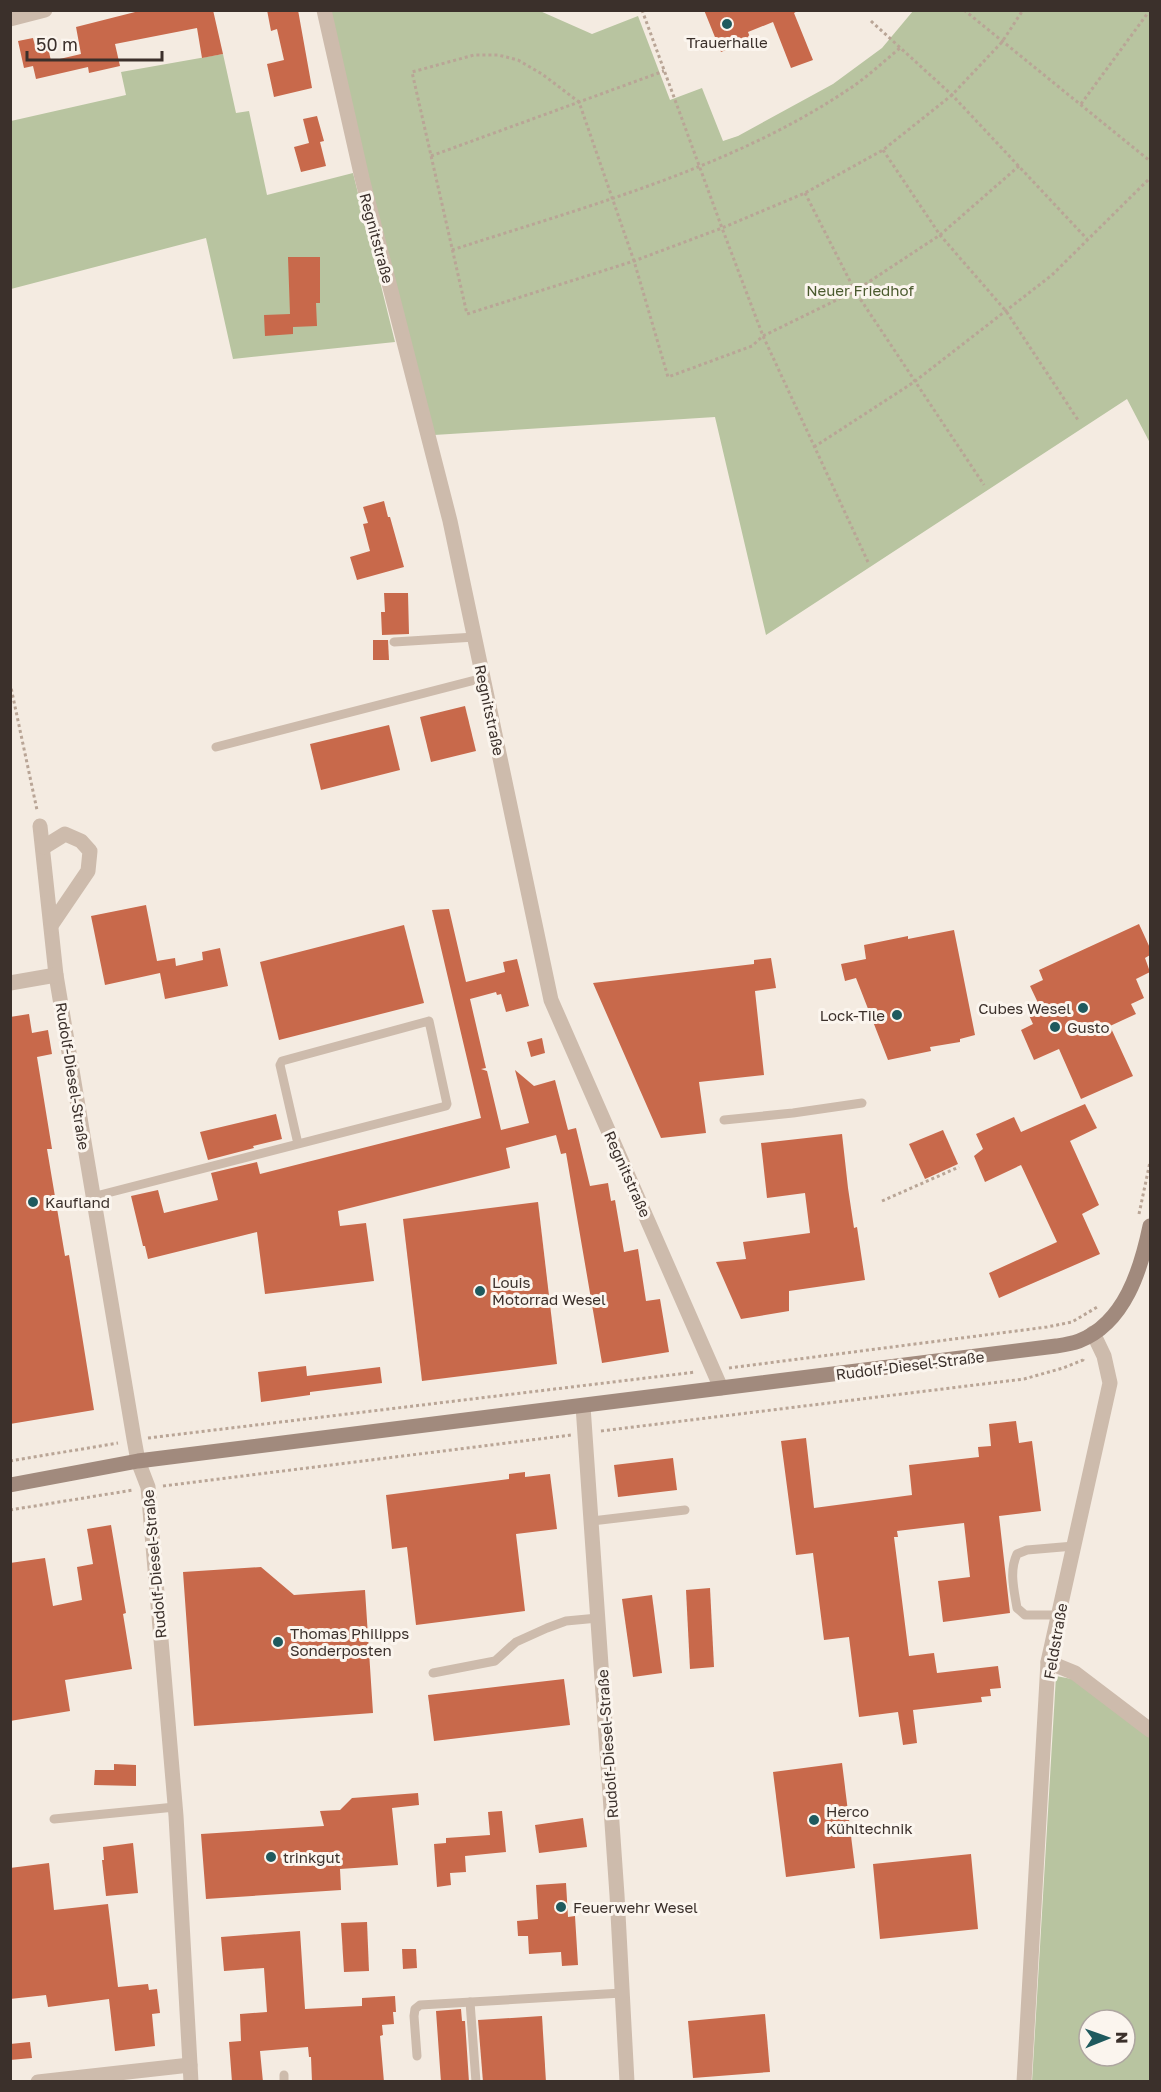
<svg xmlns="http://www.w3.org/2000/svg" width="1161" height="2092" viewBox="0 0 1161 2092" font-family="'Golos Text',sans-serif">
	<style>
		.green { fill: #b8c4a0; fill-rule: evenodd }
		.building { fill: #c8694b }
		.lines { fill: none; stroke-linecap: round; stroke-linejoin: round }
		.path { stroke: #b9a596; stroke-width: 3; stroke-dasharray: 3 3; stroke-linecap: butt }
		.lane { stroke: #cdbbac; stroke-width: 9 }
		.street { stroke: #cdbbac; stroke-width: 15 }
		.secondary { stroke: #a18a7d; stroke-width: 15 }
		.poi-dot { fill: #1f5a5e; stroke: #fbf5ee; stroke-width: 2 }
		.labels { text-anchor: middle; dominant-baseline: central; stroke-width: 6; stroke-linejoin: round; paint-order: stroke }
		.poi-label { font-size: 15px; fill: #3b302b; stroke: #fbf5ee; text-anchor: start }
		.street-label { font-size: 15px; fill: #3b302b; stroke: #fbf5ee }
		.park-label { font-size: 15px; fill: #4a5a2e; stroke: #fbf5ee }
	</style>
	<rect width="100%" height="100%" fill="#f4ebe1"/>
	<g class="green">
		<path d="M 331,11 L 540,11 L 592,34 L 638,16 L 670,100 L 702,88 L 723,141 L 738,136 L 833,84 L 882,48 L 913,11 L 1150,11 L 1150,443 L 1127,399 L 766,635 L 715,417 L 434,435 L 372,195 Z"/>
		<path d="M 223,54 L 236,113 L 249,111 L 267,195 L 353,173 L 395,342 L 233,359 L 206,238 L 11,289 L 11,121 L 126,95 L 121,72 Z"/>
		<path d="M 1056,1676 L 1072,1679 L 1150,1738 L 1150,2081 L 1032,2082 ZM 1089,2020 L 1125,2020 L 1125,2056 L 1089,2056 Z"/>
	</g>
	<g class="building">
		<path d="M 143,10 L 213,10 L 223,54 L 202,58 L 197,28 L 115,44 L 120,66 L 89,73 L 88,67 L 36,79 L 33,66 L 24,68 L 18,41 L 33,38 L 35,46 L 47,43 L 51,61 L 81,54 L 76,27 Z"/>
		<path d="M 267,10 L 298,10 L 312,88 L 274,97 L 267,64 L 284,60 L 277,29 L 271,31 Z"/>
		<path d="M 704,10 L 799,10 L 794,13 L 813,60 L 791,68 L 773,22 L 748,32 L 751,40 L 721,52 Z"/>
		<path d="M 317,116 L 324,141 L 320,142 L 326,166 L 301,172 L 294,147 L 309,143 L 303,119 Z"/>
		<path d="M 288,257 L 320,257 L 320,303 L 316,303 L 317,326 L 293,327 L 293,334 L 265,336 L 264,315 L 290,314 Z"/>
		<path d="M 384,501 L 388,517 L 390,517 L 404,567 L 357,580 L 350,557 L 370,551 L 363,524 L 368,523 L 363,507 Z"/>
		<path d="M 384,593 L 408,593 L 409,634 L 382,635 L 381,612 L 385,612 Z"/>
		<path d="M 373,640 L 388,640 L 389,660 L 373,660 Z"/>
		<path d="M 465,706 L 476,751 L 431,762 L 420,717 Z"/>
		<path d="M 389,725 L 400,770 L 321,790 L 310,744 Z"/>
		<path d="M 146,905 L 157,961 L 175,958 L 176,966 L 203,960 L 202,952 L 220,948 L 228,986 L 165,999 L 160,973 L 105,985 L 91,916 Z"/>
		<path d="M 449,909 L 466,982 L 505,972 L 503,962 L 517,959 L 529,1006 L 506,1012 L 501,994 L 497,995 L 496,992 L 470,999 L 486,1068 L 481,1069 L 487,1071 L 501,1130 L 529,1123 L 515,1070 L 534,1086 L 555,1080 L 568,1130 L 576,1128 L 590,1186 L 608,1183 L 611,1201 L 615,1200 L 624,1252 L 638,1249 L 646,1301 L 660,1299 L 669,1352 L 602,1363 L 566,1153 L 561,1154 L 556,1135 L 506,1148 L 510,1168 L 338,1211 L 340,1226 L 366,1223 L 374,1281 L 265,1294 L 257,1232 L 148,1259 L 145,1246 L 143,1246 L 131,1196 L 158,1190 L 164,1213 L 218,1200 L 211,1173 L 257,1162 L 260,1174 L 481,1118 L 432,910 Z"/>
		<path d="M 1139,924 L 1150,948 L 1150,955 L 1145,958 L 1150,972 L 1136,979 L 1144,998 L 1131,1004 L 1136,1014 L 1110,1026 L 1133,1076 L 1081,1099 L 1059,1049 L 1034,1060 L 1021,1030 L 1033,1024 L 1027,1011 L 1039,1005 L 1030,986 L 1043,980 L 1039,970 Z"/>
		<path d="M 404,925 L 424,1003 L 279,1040 L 260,962 Z"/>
		<path d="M 954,930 L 975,1035 L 960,1039 L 960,1042 L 930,1047 L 931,1051 L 888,1060 L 856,978 L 845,981 L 841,964 L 866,959 L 864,945 L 908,936 L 908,939 Z"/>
		<path d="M 771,958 L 776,988 L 755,991 L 764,1075 L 699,1082 L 706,1133 L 661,1138 L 593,983 L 754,964 L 754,960 Z"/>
		<path d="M 29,1014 L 32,1033 L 48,1030 L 52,1054 L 37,1057 L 52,1149 L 47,1149 L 65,1256 L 69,1255 L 94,1410 L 10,1424 L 10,1017 Z"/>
		<path d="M 542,1038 L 545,1053 L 531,1057 L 527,1042 Z"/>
		<path d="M 1085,1104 L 1097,1128 L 1070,1141 L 1099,1205 L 1082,1214 L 1100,1254 L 999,1298 L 989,1273 L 1057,1242 L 1021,1165 L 985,1182 L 974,1156 L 983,1149 L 976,1134 L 1014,1117 L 1021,1132 Z"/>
		<path d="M 276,1114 L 282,1139 L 253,1146 L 254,1148 L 208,1160 L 200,1132 Z"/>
		<path d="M 943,1130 L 958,1164 L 925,1179 L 909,1144 Z"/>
		<path d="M 842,1134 L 848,1188 L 854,1228 L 857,1227 L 865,1280 L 789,1291 L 789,1311 L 741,1319 L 716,1262 L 746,1259 L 743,1242 L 810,1233 L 805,1193 L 767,1198 L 761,1143 Z"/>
		<path d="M 538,1202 L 557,1364 L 422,1381 L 403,1219 Z"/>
		<path d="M 306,1366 L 307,1376 L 380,1367 L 382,1383 L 310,1392 L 310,1395 L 261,1402 L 258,1372 Z"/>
		<path d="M 1016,1421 L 1019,1443 L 1032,1441 L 1041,1511 L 999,1516 L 1010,1613 L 943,1622 L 938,1581 L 970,1577 L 964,1523 L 897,1531 L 898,1537 L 894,1537 L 909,1656 L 934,1653 L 937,1673 L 998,1666 L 1001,1688 L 990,1689 L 991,1696 L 981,1697 L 982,1702 L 913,1710 L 917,1743 L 903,1745 L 898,1712 L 859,1717 L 849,1637 L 824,1640 L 813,1553 L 796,1555 L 781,1441 L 806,1438 L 814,1508 L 912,1495 L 909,1465 L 979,1457 L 978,1447 L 991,1446 L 989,1424 Z"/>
		<path d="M 673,1458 L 677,1490 L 618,1497 L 614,1465 Z"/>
		<path d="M 525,1472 L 525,1477 L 550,1474 L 557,1529 L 516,1534 L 525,1611 L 416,1625 L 407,1547 L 392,1549 L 386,1495 L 509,1479 L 509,1474 Z"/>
		<path d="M 111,1525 L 126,1613 L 123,1614 L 132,1669 L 65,1680 L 70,1711 L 10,1721 L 10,1563 L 45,1558 L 53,1606 L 82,1600 L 77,1567 L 93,1564 L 87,1529 Z"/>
		<path d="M 261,1567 L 294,1595 L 365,1590 L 373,1713 L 194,1726 L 183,1572 Z"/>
		<path d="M 710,1588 L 714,1667 L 690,1669 L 686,1590 Z"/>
		<path d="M 652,1595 L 662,1673 L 633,1677 L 622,1599 Z"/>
		<path d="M 564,1679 L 570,1725 L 434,1741 L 428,1695 Z"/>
		<path d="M 842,1763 L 855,1868 L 786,1877 L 773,1772 Z"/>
		<path d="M 114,1764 L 136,1765 L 136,1786 L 94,1785 L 95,1770 L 114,1770 Z"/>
		<path d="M 418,1793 L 419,1805 L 392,1808 L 398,1865 L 340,1869 L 341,1890 L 206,1899 L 201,1834 L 324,1826 L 320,1811 L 340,1810 L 352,1798 Z"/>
		<path d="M 502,1811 L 506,1852 L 465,1856 L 466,1872 L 450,1873 L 451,1885 L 437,1887 L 434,1844 L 446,1843 L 446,1838 L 490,1835 L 488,1812 Z"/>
		<path d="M 583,1818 L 587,1847 L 539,1853 L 535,1825 Z"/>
		<path d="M 133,1843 L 138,1893 L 106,1896 L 102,1860 L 104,1860 L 103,1847 Z"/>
		<path d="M 971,1854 L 978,1929 L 880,1939 L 873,1864 Z"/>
		<path d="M 49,1863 L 54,1910 L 108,1904 L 118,1987 L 148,1984 L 149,1990 L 157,1989 L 160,2013 L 152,2014 L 155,2046 L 115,2051 L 109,1999 L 48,2007 L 46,1995 L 10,1999 L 10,1868 Z"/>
		<path d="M 566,1883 L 568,1917 L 575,1916 L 578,1965 L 562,1966 L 561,1952 L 529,1954 L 528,1936 L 518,1936 L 517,1921 L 538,1919 L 536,1885 Z"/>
		<path d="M 367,1922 L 369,1971 L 344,1972 L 341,1923 Z"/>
		<path d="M 300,1931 L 305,2009 L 362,2006 L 362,1998 L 395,1996 L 396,2012 L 393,2012 L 394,2024 L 382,2025 L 383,2035 L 380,2036 L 384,2082 L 312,2082 L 311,2057 L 309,2057 L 308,2047 L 260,2051 L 263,2082 L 232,2082 L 229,2042 L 241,2041 L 240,2014 L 267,2012 L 264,1968 L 224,1971 L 221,1937 Z"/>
		<path d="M 402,1949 L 416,1949 L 417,1968 L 403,1969 Z"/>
		<path d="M 461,2009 L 462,2021 L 465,2021 L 469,2082 L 441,2082 L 436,2011 Z"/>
		<path d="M 765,2014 L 770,2072 L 693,2078 L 688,2021 Z"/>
		<path d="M 542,2016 L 546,2082 L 483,2082 L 478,2020 Z"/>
		<path d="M 30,2042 L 32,2058 L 10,2060 L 10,2044 Z"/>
	</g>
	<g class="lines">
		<g class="path">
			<path d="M 642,10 L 722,228 L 763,336 L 868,562"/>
			<path d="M 964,10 L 1150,161"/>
			<path d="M 871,21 L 952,95 L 1087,239"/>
			<path d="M 1081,104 L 1150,10"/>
			<path d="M 883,150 L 940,235 L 1006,311 L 1078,420"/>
			<path d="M 431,156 L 664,71"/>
			<path d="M 1019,166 L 940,235 L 855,291 L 763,336 L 752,346 L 668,377 L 634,261 L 579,102 L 542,74 L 518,60 L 498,55 L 474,55 L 412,72 L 467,314 L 634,261 L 722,228 L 805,193 L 883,150 L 952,95 L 1002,42 L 1023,10"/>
			<path d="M 805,193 L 855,291 L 984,485"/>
			<path d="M 452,250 C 584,207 729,169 846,91 C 865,79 882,63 900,48"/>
			<path d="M 814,447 L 914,382 L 1052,275 L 1150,178"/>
			<path d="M 10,683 L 37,810"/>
			<path d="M 882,1201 L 959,1167"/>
			<path d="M 1139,1214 L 1150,1162"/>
			<path d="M 729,1368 L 1047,1327 L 1072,1322 L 1099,1306"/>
			<path d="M 601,1431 L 1024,1379 L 1063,1368 L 1083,1360 L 1083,1357"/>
			<path d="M 148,1438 L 696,1372"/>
			<path d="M 10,1461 L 118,1443"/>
			<path d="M 163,1486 L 571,1435"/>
			<path d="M 10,1510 L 133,1490"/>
		</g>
		<g class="lane">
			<path d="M 394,642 L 475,637"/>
			<path d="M 216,747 L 483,678"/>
			<path d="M 724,1120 L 793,1113 L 862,1103"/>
			<path d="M 92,1197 L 446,1106 L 447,1104 L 429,1021 L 282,1061 L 280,1065 L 298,1144"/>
			<path d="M 592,1521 L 685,1510"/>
			<path d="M 1059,1615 L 1025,1615 L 1017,1608 C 1014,1590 1009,1571 1017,1554 L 1027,1550 L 1074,1546"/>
			<path d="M 433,1673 L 495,1661 L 516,1642 L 547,1628 L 566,1621 L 598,1618"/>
			<path d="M 54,1819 L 175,1807"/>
			<path d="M 470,2002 L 476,2082"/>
			<path d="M 417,2056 L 414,2016 L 415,2009 L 420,2005 L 622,1993"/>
			<path d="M 284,2082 L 284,2075"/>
		</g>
		<g class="street">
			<path d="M 324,10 L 362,178 L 450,521 L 551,1000 L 721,1388"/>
			<path d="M 10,19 L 45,10"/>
			<path d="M 40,826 L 56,975 L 134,1439 L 138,1461 L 148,1487 L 176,1816 L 191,2082"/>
			<path d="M 44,847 L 65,834 L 81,841 L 90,851 L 88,871 L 52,924"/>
			<path d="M 10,983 L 56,975"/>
			<path d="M 583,1406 L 617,1895 L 627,2082"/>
			<path d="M 1048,1662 L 1075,1673 L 1150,1730"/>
			<path d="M 38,2082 L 190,2065"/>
			<path d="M 1024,2082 L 1048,1662 L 1110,1383 L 1104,1356 L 1093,1333"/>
		</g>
		<path class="secondary" d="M 10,1485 L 138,1461 L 1056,1346 C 1063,1345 1071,1344 1079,1341 C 1125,1323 1141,1269 1150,1226"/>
	</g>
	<g class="poi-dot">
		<circle cx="727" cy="24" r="6"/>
		<circle cx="1083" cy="1008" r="6"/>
		<circle cx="897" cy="1015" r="6"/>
		<circle cx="1055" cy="1027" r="6"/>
		<circle cx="33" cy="1202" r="6"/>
		<circle cx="480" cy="1291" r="6"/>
		<circle cx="278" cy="1642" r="6"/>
		<circle cx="814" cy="1820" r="6"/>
		<circle cx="271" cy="1857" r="6"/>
		<circle cx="561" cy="1907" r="6"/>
	</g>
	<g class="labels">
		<g class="poi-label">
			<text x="727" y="42" text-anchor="middle">Trauerhalle</text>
			<text x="1071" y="1008" text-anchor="end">Cubes Wesel</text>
			<text x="885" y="1015" text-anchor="end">Lock-Tile</text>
			<text x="1067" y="1027">Gusto</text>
			<text x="45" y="1202">Kaufland</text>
			<text x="492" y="1282">Louis<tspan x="492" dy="17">Motorrad Wesel</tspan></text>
			<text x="290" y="1633">Thomas Philipps<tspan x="290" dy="17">Sonderposten</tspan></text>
			<text x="826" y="1811">Herco<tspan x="826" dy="17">Kühltechnik</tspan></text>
			<text x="283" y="1857">trinkgut</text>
			<text x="573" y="1907">Feuerwehr Wesel</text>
		</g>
		<g class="street-label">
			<text transform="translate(377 238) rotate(75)">Regnitstraße</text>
			<text transform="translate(490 710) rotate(78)">Regnitstraße</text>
			<text transform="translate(73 1076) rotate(81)">Rudolf-Diesel-Straße</text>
			<text transform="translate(628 1174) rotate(66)">Regnitstraße</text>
			<text transform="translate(910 1365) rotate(-7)">Rudolf-Diesel-Straße</text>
			<text transform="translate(154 1564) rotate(-95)">Rudolf-Diesel-Straße</text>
			<text transform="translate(1055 1641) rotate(-80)">Feldstraße</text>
			<text transform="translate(607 1744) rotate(-94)">Rudolf-Diesel-Straße</text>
		</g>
		<g class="park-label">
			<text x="860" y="290">Neuer Friedhof</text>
		</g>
	</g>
	<rect width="1161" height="2092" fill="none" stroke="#3b302b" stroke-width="24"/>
	<g transform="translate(1107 2038) rotate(89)"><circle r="28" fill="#fbf5ee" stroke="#aea6a0" stroke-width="1.5"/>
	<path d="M0-4.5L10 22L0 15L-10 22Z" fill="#1f5a5e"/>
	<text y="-9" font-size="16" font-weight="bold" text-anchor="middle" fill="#3b302b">N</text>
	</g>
	<path d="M27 51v9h135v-9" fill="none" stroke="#3b302b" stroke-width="3"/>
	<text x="36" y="51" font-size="18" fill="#3b302b" stroke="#fbf5ee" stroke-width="4.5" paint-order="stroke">50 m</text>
</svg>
